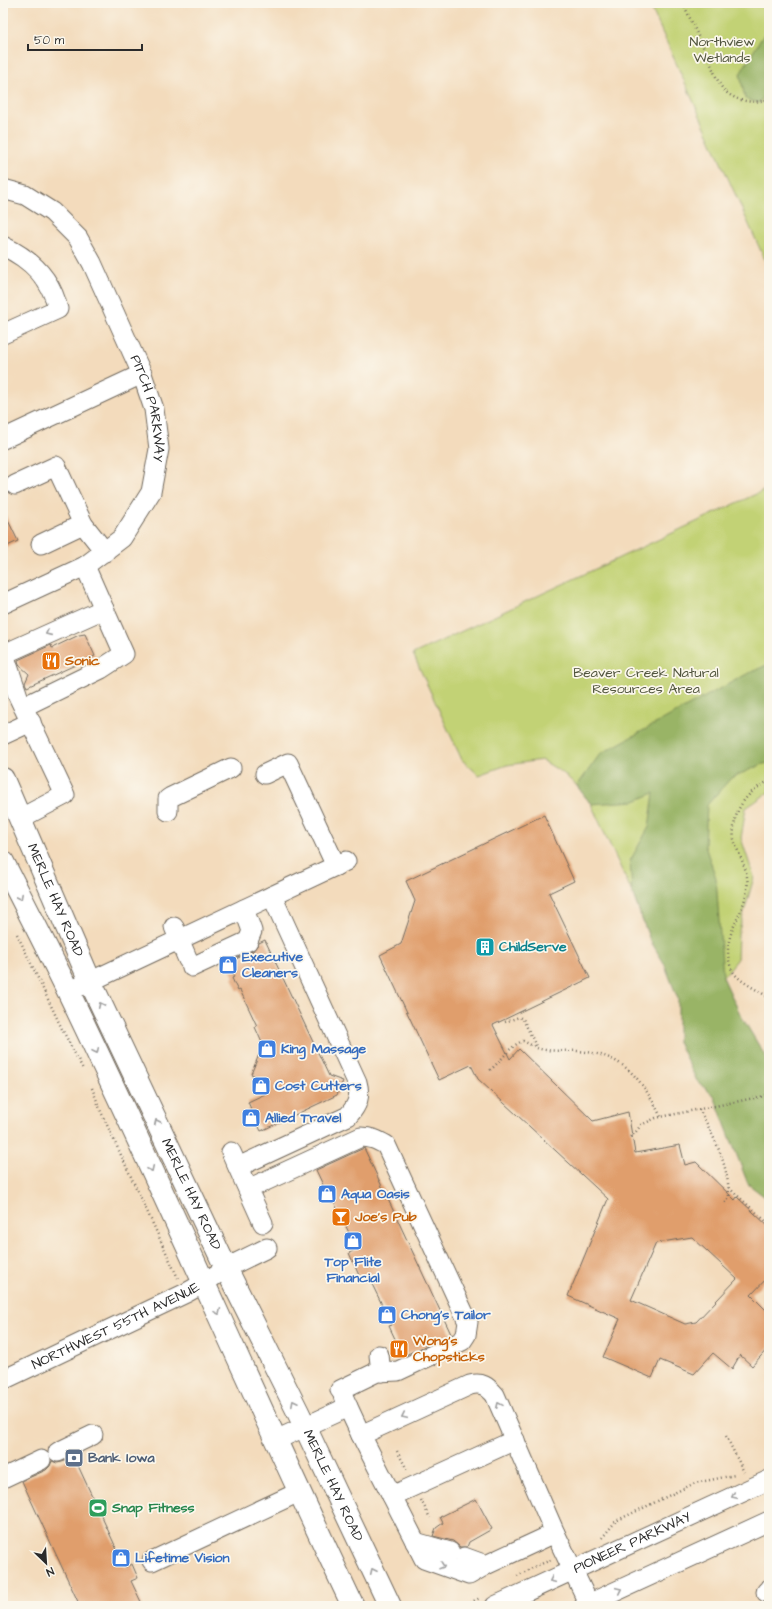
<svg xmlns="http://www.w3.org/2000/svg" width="772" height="1609" viewBox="0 0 772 1609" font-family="'Architects Daughter',sans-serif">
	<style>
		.green { fill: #c2d275; stroke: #767e50 }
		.forest { fill: #99b466; stroke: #627048 }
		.building { fill: #e09e6c; fill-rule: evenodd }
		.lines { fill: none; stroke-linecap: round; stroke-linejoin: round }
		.minor-casing { stroke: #71695e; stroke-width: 21 }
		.major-casing { stroke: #71695e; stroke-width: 24 }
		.path { stroke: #71695e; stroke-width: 2.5; stroke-dasharray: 1 3; stroke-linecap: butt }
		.minor { stroke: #fff; stroke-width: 19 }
		.major { stroke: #fff; stroke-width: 22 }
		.oneway { stroke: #a0a0a0 }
		.labels { text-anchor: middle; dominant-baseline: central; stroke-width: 3.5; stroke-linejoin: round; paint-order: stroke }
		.park-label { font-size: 14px; fill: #51553e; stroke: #fbf7ec }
		.street-label { font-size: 14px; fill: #2b2b2b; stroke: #fbf7ec }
		.food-label { font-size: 14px; font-weight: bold; fill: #c56008; stroke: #fbf7ec; text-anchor: start }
		.culture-label { font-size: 14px; font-weight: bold; fill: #0d838f; stroke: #fbf7ec; text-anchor: start }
		.shop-label { font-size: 14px; font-weight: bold; fill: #366cbe; stroke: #fbf7ec; text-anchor: start }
		.service-label { font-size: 14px; font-weight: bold; fill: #4e5e75; stroke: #fbf7ec; text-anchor: start }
		.leisure-label { font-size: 14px; font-weight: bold; fill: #27864d; stroke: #fbf7ec; text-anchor: start }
	</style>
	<rect width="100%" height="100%" fill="#fbf7ec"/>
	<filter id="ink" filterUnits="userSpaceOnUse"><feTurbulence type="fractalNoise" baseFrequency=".025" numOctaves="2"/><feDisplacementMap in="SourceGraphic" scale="8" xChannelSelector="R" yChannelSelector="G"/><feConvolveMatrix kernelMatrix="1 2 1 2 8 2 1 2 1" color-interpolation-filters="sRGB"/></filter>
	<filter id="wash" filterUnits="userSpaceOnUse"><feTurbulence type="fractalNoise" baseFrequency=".012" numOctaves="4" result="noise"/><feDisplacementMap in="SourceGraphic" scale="16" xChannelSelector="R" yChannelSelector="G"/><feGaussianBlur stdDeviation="0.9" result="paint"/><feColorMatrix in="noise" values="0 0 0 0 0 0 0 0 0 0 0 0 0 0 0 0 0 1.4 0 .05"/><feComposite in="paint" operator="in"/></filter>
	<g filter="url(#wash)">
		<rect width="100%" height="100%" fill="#f3dbbc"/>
		<g class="green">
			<path d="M 649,3 L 769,3 L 769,269 Z"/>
			<path d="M 769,488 L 769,792 L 746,808 L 741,838 L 754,877 L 738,934 L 737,960 L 723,977 L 650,940 L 632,892 L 591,804 L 577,786 L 563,773 L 542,760 L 507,765 L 479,775 L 462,760 L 413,654 Z"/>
		</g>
		<g class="forest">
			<path d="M 764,34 L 769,34 L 769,95 L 764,96 L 759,103 L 745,99 L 740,74 Z"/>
			<path d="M 769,664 L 769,763 L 763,764 L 731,778 L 707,805 L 705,846 L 716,878 L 723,977 L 740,1014 L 767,1059 L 769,1079 L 769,1200 L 748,1184 L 714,1096 L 697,1081 L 678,1042 L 678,999 L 664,963 L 650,940 L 632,892 L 630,861 L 649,827 L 654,793 L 635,801 L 591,804 L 577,786 L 600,754 L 745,675 Z"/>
		</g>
		<g id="blocks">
			<g class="building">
				<path d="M 3,510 L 18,541 L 3,548 Z"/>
				<path d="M 85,634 L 95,656 L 27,687 L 25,683 L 29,674 L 19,665 L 18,660 L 51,645 L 52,648 L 79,635 Z"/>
				<path d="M 544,815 L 574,881 L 549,893 L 590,978 L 493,1025 L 510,1059 L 519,1049 L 593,1121 L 628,1112 L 635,1153 L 680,1145 L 685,1165 L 696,1162 L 735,1200 L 737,1197 L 769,1227 L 769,1276 L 751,1295 L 769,1313 L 769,1347 L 752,1366 L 740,1355 L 732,1369 L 713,1353 L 694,1374 L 660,1360 L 652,1378 L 603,1357 L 620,1319 L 568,1296 L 608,1199 L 478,1079 L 471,1065 L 439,1080 L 380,955 L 401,944 L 415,901 L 406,881 ZM 692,1237 L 737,1279 L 696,1322 L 685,1324 L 631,1300 L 656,1243 Z"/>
				<path d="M 265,940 L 329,1076 L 343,1081 L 337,1095 L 261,1131 L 257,1123 L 253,1124 L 247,1111 L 251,1109 L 248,1102 L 265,1094 L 256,1076 L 251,1074 L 263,1045 L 255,1027 L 257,1026 L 240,990 L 238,991 L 235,985 L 232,978 L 234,977 L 227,963 L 253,951 L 259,943 Z"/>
				<path d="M 364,1148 L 451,1334 L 403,1356 L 389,1326 L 392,1325 L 369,1278 L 362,1282 L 349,1253 L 357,1249 L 334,1202 L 332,1204 L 316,1170 Z"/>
				<path d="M 74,1457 L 125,1567 L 132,1564 L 138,1578 L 131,1581 L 143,1606 L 80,1606 L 22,1481 L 46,1470 L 50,1466 L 52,1461 L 57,1463 L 62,1462 Z"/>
				<path d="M 476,1499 L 492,1529 L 469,1542 L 467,1547 L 460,1547 L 453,1541 L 433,1536 L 436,1528 L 443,1523 L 440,1517 Z"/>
			</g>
		</g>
	</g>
	<g filter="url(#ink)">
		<use href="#blocks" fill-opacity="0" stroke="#71695e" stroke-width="1"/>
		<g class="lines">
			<g class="minor-casing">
				<g id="minor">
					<path id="s1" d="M 3,189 L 25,195 L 52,212 L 78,238 L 92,263 L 142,374 L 154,409 L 159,449 L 151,492 L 122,538 L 85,566 L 3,604"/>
					<path d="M 3,246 C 31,259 51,278 58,309 L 3,334"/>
					<path d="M 3,439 L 142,374"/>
					<path d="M 15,485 L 56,466 L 83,524 L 105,552"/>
					<path d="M 41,544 L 83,524"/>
					<path d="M 85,566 L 104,609"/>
					<path d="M 3,735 L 31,722"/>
					<path d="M 265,774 L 288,763 L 336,866"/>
					<path d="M 168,811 L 168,799 L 171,797 L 231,768"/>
					<path d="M 21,818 L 65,795 L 18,696 L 4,654 L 104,609 L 124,654 L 101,669 L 23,707"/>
					<path d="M 174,927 L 188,960"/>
					<path d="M 192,967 L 248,941 L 252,931 L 244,909"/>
					<path d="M 68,992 L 346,861"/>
					<path d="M 231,1152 L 263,1223"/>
					<path d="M 238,1167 L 348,1116 C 358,1105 361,1096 357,1082 L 272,896"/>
					<path d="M 248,1189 L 361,1137 C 371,1137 377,1140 386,1145 L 468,1322 L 466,1335 L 462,1341 L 398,1371 L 377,1372 L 340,1390"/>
					<path d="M 379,1355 L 381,1372"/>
					<path id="s2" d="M 3,1380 L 186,1293 L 204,1283 L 226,1268 L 267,1248"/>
					<path d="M 348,1407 L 361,1435 L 424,1559 L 469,1575 L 486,1565 L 555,1533"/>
					<path d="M 361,1435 L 470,1385 C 482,1382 487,1386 495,1395 L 555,1533 L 590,1606"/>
					<path d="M 276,1440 L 348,1407 L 343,1396"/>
					<path d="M 58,1452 L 93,1435"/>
					<path d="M 3,1478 L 41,1460"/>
					<path d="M 392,1496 L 515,1440"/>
					<path d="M 415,1542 L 450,1552"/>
					<path d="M 464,1557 L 486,1565"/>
					<path d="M 152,1561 L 299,1492"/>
					<path d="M 766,1592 L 769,1589"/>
					<path id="s3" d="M 495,1606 L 769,1480"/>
					<path d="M 584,1606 L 769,1521"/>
				</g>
			</g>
			<g class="major-casing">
				<g id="major">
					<path id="s4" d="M 3,779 L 90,981 L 226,1268 L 298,1412 L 390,1606"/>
					<path d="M 3,862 C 25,905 47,948 68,991 C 166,1194 256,1402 353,1606"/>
				</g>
			</g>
			<g class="path">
				<path d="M 683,3 C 692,23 701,42 710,62 C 714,71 718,85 726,92 C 738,102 754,104 769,99"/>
				<path d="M 769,781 C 750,790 736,805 734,827 C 734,831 733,836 734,839 C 738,856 750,870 747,889 C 743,919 720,935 731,968 C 737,982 758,989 769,998"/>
				<path d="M 17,934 L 63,1031 L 83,1069"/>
				<path d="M 505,1022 L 519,1017 L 523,1019 L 537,1048"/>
				<path d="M 490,1070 C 502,1061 509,1046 523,1041 C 528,1043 532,1046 537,1048 C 547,1052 566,1050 577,1051 C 624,1054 641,1078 661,1117"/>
				<path d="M 92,1088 L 101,1112 L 178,1278"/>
				<path d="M 699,1109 C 714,1137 729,1165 729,1198 L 723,1204"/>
				<path d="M 630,1137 L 635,1133 L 641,1125 L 656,1118 L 769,1095"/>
				<path d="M 729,1188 L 769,1224"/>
				<path d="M 726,1436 L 744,1472"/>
				<path d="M 397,1451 L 408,1471"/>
				<path d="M 421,1500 L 430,1518"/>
				<path d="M 602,1538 L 616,1521 L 695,1483 L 735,1475"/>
				<path d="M 517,1576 L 536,1566 L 551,1560"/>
				<path d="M 463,1606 L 480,1598"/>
			</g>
			<use href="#minor" class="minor"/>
			<use href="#major" class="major"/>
		</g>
		<defs><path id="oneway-chevron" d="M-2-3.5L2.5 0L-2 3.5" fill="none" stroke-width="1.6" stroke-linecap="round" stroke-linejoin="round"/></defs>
		<g class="oneway">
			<use href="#oneway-chevron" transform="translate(48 633) rotate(156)"/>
			<use href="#oneway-chevron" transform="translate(20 897) rotate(63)"/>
			<use href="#oneway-chevron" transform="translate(101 1005) rotate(-115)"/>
			<use href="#oneway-chevron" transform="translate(96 1051) rotate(65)"/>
			<use href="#oneway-chevron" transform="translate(157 1122) rotate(-115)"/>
			<use href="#oneway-chevron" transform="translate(151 1169) rotate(65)"/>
			<use href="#oneway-chevron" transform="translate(218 1312) rotate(66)"/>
			<use href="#oneway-chevron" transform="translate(294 1403) rotate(-117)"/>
			<use href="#oneway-chevron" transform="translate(499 1405) rotate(-114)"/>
			<use href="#oneway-chevron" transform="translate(404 1416) rotate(155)"/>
			<use href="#oneway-chevron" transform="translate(734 1496) rotate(155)"/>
			<use href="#oneway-chevron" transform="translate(442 1566) rotate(19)"/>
			<use href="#oneway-chevron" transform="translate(373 1571) rotate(-115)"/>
			<use href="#oneway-chevron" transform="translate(552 1580) rotate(155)"/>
			<use href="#oneway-chevron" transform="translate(619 1590) rotate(-25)"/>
		</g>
	</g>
	<defs>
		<g id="restaurant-square" transform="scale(1)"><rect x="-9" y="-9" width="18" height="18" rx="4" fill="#e8710a" stroke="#fbf7ec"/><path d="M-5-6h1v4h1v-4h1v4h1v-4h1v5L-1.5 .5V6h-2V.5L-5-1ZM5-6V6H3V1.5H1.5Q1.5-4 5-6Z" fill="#fff"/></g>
		<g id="building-square" transform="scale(1)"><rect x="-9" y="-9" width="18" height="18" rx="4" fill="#0f9aa8" stroke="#fbf7ec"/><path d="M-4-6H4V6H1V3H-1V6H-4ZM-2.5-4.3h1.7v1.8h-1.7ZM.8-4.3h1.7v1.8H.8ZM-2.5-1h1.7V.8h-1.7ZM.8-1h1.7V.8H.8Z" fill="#fff"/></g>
		<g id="shop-square" transform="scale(1)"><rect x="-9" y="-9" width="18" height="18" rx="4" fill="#3f7fe0" stroke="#fbf7ec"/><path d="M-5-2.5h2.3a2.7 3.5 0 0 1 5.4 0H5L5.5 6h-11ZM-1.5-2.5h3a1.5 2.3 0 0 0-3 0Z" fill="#fff"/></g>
		<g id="bar-square" transform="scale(1)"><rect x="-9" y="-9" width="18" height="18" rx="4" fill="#e8710a" stroke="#fbf7ec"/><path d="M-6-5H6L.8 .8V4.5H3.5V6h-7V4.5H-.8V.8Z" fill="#fff"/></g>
		<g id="bank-square" transform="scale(1)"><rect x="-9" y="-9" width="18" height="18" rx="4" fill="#5c6f8a" stroke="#fbf7ec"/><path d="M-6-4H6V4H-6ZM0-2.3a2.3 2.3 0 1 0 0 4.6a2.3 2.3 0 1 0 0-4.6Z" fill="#fff"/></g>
		<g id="stadium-square" transform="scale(1)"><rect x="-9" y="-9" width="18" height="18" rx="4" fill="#2e9e5b" stroke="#fbf7ec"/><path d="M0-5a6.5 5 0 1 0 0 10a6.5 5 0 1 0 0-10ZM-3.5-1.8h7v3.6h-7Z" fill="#fff"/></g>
	</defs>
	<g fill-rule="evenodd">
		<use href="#restaurant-square" x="51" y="661"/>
		<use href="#building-square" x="485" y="947"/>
		<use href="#shop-square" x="228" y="965"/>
		<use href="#shop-square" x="267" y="1049"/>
		<use href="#shop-square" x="261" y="1086"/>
		<use href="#shop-square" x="251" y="1118"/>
		<use href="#shop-square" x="327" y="1194"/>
		<use href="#bar-square" x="341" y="1217"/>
		<use href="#shop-square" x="353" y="1241"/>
		<use href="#shop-square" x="387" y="1315"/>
		<use href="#restaurant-square" x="399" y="1349"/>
		<use href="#bank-square" x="74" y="1458"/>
		<use href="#stadium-square" x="98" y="1508"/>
		<use href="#shop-square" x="121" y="1558"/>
	</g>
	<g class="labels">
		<g class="park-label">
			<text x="722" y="42">Northview<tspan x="722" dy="16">Wetlands</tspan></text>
			<text x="646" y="673">Beaver Creek Natural<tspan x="646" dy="16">Resources Area</tspan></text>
		</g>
		<g class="street-label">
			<text stroke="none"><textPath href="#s1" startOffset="277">PITCH PARKWAY</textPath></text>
			<text stroke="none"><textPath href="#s4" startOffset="132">MERLE HAY ROAD</textPath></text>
			<text stroke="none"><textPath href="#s4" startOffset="456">MERLE HAY ROAD</textPath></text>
			<text stroke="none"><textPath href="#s2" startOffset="125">NORTHWEST 55TH AVENUE</textPath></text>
			<text stroke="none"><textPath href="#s4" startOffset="780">MERLE HAY ROAD</textPath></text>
			<text stroke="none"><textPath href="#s3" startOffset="151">PIONEER PARKWAY</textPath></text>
		</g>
		<g class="food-label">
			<text x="65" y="661">Sonic</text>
			<text x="355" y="1217">Joe's Pub</text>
			<text x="413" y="1341">Wong's<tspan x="413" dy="16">Chopsticks</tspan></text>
		</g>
		<g class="culture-label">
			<text x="499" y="947">ChildServe</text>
		</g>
		<g class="shop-label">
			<text x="242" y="957">Executive<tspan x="242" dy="16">Cleaners</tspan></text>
			<text x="281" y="1049">King Massage</text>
			<text x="275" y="1086">Cost Cutters</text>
			<text x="265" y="1118">Allied Travel</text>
			<text x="341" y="1194">Aqua Oasis</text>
			<text x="353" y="1262" text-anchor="middle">Top Flite<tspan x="353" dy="16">Financial</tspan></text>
			<text x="401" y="1315">Chong's Tailor</text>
			<text x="135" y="1558">Lifetime Vision</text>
		</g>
		<g class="service-label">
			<text x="88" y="1458">Bank Iowa</text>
		</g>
		<g class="leisure-label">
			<text x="112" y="1508">Snap Fitness</text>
		</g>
	</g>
	<rect width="772" height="1609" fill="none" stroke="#fbf7ec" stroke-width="16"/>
	<g transform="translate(46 1563) rotate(155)" stroke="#fbf7ec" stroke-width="3" paint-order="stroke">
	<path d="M0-3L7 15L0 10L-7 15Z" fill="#2b2b2b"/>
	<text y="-6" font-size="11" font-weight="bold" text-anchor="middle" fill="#2b2b2b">N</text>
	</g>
	<path d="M28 44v6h114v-6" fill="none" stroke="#2b2b2b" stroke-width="2"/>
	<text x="34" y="44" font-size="12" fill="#2b2b2b" stroke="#fbf7ec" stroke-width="3" paint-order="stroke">50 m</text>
</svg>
